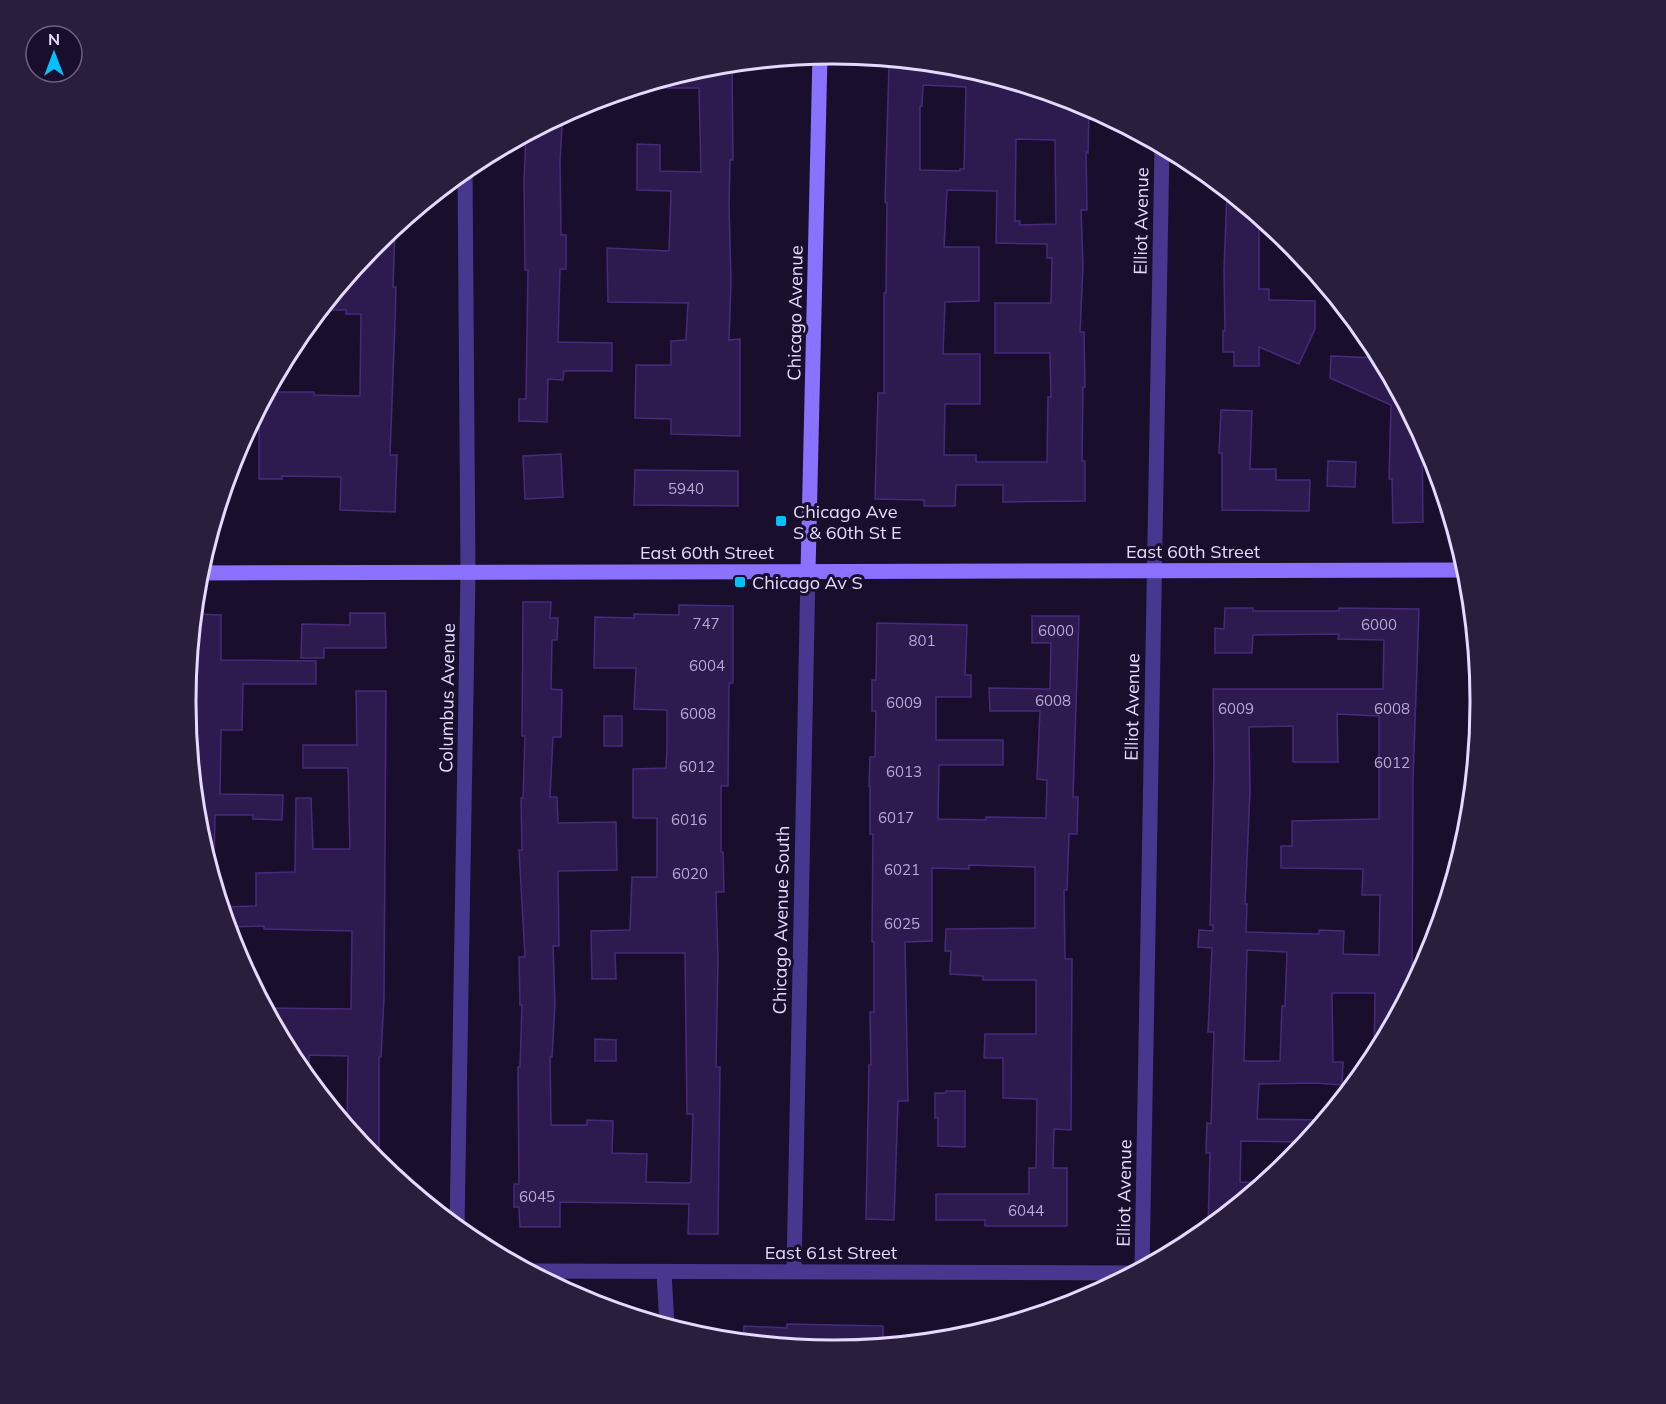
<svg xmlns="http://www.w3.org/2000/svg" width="1666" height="1404" viewBox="0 0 1666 1404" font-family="Mulish,sans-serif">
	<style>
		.building { fill: #2d1a4e; stroke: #472a7c; stroke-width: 1.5; fill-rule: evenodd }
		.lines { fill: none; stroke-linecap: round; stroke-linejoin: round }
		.street { stroke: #48378e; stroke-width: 15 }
		.secondary { stroke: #8b71ff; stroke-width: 15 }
		.poi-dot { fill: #06bfff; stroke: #190f2c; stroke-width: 2 }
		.labels { text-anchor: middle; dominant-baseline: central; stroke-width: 6; stroke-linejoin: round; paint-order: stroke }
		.number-label { font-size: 15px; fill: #b6aad3 }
		.street-label { font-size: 18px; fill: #e4daff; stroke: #190f2c }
		.poi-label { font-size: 18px; fill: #e4daff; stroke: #190f2c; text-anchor: start }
		.rim { fill: none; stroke: #e4daff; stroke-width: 3 }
	</style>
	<rect width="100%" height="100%" fill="#190f2c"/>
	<g class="building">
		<path d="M 732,65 L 733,160 L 730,160 L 729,206 L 731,281 L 729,340 L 740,339 L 740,436 L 671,434 L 671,419 L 635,418 L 636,365 L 671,365 L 671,341 L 686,340 L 688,303 L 608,302 L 607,248 L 669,251 L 671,191 L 637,190 L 637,144 L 660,145 L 660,171 L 701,172 L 699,88 L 653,88 L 652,83 L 707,66 Z"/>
		<path d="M 889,65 L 963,68 L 1010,82 L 1010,86 L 1024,86 L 1089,107 L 1088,153 L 1086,152 L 1087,210 L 1081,210 L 1083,266 L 1080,332 L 1084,332 L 1085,387 L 1083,387 L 1082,461 L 1085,461 L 1085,501 L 1003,502 L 1003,485 L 956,485 L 955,506 L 924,506 L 924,500 L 875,499 L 878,393 L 884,393 L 884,293 L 886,293 L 887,203 L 885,202 ZM 923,85 L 966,87 L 964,169 L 960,169 L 960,171 L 920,170 L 920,106 L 922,106 ZM 1016,139 L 1055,140 L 1056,224 L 1020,225 L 1020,221 L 1015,221 ZM 947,190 L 997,191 L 996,243 L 1047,244 L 1047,258 L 1052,258 L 1051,303 L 995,303 L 995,353 L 1050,353 L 1051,397 L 1048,397 L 1047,462 L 976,462 L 976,455 L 944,455 L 945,404 L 980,404 L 980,354 L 943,354 L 945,302 L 979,301 L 979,247 L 944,247 Z"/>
		<path d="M 543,126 L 562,126 L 560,161 L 561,235 L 566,235 L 566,269 L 560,269 L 558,342 L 612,343 L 612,371 L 564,371 L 563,380 L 548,379 L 547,422 L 519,421 L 519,399 L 526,399 L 528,270 L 525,270 L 524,181 L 526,135 Z"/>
		<path d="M 1227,191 L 1259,218 L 1259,289 L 1269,289 L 1269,300 L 1315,301 L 1315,329 L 1299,364 L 1259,347 L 1259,366 L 1234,366 L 1234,352 L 1223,352 L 1223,331 L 1225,331 L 1224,270 Z"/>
		<path d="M 395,227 L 393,287 L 396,287 L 395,323 L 390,455 L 397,455 L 395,512 L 340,510 L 341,477 L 282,476 L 282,479 L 259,479 L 259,418 L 253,418 L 267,392 L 314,392 L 314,395 L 360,396 L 361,314 L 346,314 L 346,310 L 320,310 L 375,244 Z"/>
		<path d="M 1331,356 L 1380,358 L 1422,436 L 1423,522 L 1393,523 L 1392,479 L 1389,479 L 1391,405 L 1330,378 Z"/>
		<path d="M 1221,410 L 1252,411 L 1250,469 L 1276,469 L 1276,480 L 1310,480 L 1309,511 L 1222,510 L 1222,453 L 1219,453 Z"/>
		<path d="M 561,454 L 563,497 L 525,499 L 523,456 Z"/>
		<path d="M 1328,461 L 1356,462 L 1355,487 L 1327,486 Z"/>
		<path d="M 635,470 L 738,471 L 738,506 L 634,505 Z"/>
		<path d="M 523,602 L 551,602 L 550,618 L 558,618 L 557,640 L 552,640 L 551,689 L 562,690 L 561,737 L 553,737 L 550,797 L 557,797 L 558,823 L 616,822 L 617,870 L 558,871 L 559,946 L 553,946 L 555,1004 L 552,1057 L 550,1057 L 551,1125 L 587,1125 L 587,1120 L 613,1121 L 612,1153 L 647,1154 L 646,1182 L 689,1183 L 691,1182 L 693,1114 L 687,1114 L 685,953 L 615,953 L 616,979 L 592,979 L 591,931 L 630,930 L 632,877 L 657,877 L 657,818 L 633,818 L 633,769 L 666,768 L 667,747 L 667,710 L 634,709 L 636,668 L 594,668 L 595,617 L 634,618 L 634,614 L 679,615 L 679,605 L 733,606 L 733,683 L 729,683 L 728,786 L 721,786 L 721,852 L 723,852 L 724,892 L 716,892 L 718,959 L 716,1067 L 720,1067 L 718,1234 L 688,1234 L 689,1204 L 560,1202 L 560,1227 L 520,1227 L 519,1207 L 514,1207 L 514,1184 L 519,1184 L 518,1067 L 520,1067 L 522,1005 L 520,1005 L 519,957 L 525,957 L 519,850 L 522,850 L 521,798 L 523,798 L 525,736 L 522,736 Z"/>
		<path d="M 1225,608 L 1253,608 L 1253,611 L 1339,611 L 1339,608 L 1419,609 L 1413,780 L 1412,986 L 1374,1058 L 1375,993 L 1332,993 L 1333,1062 L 1343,1062 L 1342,1085 L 1316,1083 L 1259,1084 L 1257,1119 L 1324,1120 L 1306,1142 L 1241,1141 L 1240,1182 L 1264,1183 L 1208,1228 L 1210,1153 L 1206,1153 L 1207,1123 L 1211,1124 L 1214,1032 L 1208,1032 L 1212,948 L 1198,947 L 1199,930 L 1213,931 L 1213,925 L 1210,925 L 1214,768 L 1213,689 L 1383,689 L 1384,640 L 1338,639 L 1339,634 L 1253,635 L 1252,653 L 1215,653 L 1215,628 L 1224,629 ZM 1337,714 L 1379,716 L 1379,819 L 1292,821 L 1292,846 L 1281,846 L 1281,868 L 1363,869 L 1362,895 L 1380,895 L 1379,955 L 1343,954 L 1344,931 L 1319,930 L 1319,934 L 1246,932 L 1247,904 L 1245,904 L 1250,791 L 1249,727 L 1293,726 L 1293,762 L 1338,762 ZM 1247,950 L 1287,952 L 1285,1006 L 1282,1006 L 1280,1061 L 1244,1061 Z"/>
		<path d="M 350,613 L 385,613 L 386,648 L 324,648 L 324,658 L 301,658 L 302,624 L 350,625 Z"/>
		<path d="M 194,614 L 221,615 L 221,660 L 316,661 L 316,684 L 243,684 L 242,730 L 221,730 L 220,794 L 283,795 L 282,820 L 253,819 L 253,815 L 215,815 L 214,869 L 210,869 L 197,828 L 188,727 L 188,691 L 191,691 Z"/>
		<path d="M 1032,616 L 1079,616 L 1073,797 L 1078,797 L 1077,834 L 1069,834 L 1067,890 L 1064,890 L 1065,959 L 1072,959 L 1071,1130 L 1054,1129 L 1053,1168 L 1067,1168 L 1067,1226 L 985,1226 L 985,1220 L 936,1220 L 936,1194 L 1029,1194 L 1029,1168 L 1036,1168 L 1037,1099 L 1003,1098 L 1003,1058 L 984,1058 L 985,1034 L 1036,1034 L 1036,980 L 983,980 L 983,976 L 950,974 L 951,951 L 945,951 L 946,929 L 1035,928 L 1035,867 L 969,865 L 969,869 L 932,868 L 932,941 L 905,942 L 908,1101 L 898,1101 L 894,1220 L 866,1219 L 869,1065 L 871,1065 L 870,1012 L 874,1012 L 874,942 L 872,942 L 873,834 L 870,834 L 870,786 L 869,786 L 870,757 L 875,757 L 876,711 L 872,711 L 872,680 L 876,680 L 877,623 L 967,625 L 965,675 L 971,675 L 971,697 L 936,697 L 936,740 L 1003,740 L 1003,765 L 939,765 L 938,819 L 986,820 L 986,817 L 1046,818 L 1047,780 L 1037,779 L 1040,711 L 990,711 L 989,688 L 1050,689 L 1051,643 L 1032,643 Z"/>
		<path d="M 356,691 L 386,691 L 384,997 L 381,1057 L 379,1057 L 379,1163 L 347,1127 L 348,1056 L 309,1055 L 309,1080 L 294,1062 L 265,1008 L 351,1009 L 352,931 L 264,929 L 264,926 L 227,927 L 221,907 L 256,906 L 256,873 L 295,872 L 296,798 L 311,798 L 313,849 L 350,849 L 348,768 L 303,768 L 303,745 L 357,745 Z"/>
		<rect x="604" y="716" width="18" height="30"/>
		<path d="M 595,1039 L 616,1040 L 616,1061 L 595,1061 Z"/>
		<path d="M 946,1091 L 965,1091 L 965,1147 L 938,1146 L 938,1118 L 935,1118 L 935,1093 L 945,1093 Z"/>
		<path d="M 787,1324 L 883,1326 L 883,1345 L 832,1350 L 743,1341 L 744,1326 L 787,1328 Z"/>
	</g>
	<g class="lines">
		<g class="street">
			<path d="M 457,1228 L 468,572 L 465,169"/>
			<path d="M 1142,1268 L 1162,146"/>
			<path d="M 794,1270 L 808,571"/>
			<path d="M 529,1271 L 1133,1273"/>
			<path d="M 664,1272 L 667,1326"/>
		</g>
		<g class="secondary">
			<path d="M 808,571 L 820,55"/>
			<path d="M 198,573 L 1467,570"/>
		</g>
	</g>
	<g class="poi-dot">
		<rect x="775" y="515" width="12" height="12" rx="3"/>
		<rect x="734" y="576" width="12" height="12" rx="3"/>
	</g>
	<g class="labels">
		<g class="number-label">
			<text x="686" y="488">5940</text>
			<text x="706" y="623">747</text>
			<text x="1379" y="624">6000</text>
			<text x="1056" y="630">6000</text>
			<text x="922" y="640">801</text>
			<text x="707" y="665">6004</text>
			<text x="1053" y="700">6008</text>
			<text x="904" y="702">6009</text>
			<text x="1236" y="708">6009</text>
			<text x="1392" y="708">6008</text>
			<text x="698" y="713">6008</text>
			<text x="1392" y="762">6012</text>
			<text x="697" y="766">6012</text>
			<text x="904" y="771">6013</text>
			<text x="896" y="817">6017</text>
			<text x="689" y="819">6016</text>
			<text x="902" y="869">6021</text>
			<text x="690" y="873">6020</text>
			<text x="902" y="923">6025</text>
			<text x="537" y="1196">6045</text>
			<text x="1026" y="1210">6044</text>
		</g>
		<g class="street-label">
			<text transform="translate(1141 221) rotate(-89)">Elliot Avenue</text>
			<text transform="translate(795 313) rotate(-89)">Chicago Avenue</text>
			<text x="1193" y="551">East 60th Street</text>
			<text x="707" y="552">East 60th Street</text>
			<text transform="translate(447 698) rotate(-89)">Columbus Avenue</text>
			<text transform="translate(1132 707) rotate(-89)">Elliot Avenue</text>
			<text transform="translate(781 920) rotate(-89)">Chicago Avenue South</text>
			<text transform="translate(1124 1193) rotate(-89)">Elliot Avenue</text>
			<text x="831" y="1252">East 61st Street</text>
		</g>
		<g class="poi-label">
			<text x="793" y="511">Chicago Ave<tspan x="793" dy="21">S &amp; 60th St E</tspan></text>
			<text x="752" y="582">Chicago Av S</text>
		</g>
	</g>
	<path d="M0 0H1666V1404H0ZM833 64H833A637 637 0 0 1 1470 701V703A637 637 0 0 1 833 1340H833A637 637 0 0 1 196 703V701A637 637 0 0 1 833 64Z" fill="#291f3d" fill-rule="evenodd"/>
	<path class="rim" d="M833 64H833A637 637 0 0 1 1470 701V703A637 637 0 0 1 833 1340H833A637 637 0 0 1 196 703V701A637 637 0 0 1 833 64Z"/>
	<g transform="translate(54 54)"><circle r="28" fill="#190f2c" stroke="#6a6080" stroke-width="1.5"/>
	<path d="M0-4.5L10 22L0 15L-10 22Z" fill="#06bfff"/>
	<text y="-9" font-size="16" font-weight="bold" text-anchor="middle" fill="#e4daff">N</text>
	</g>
</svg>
